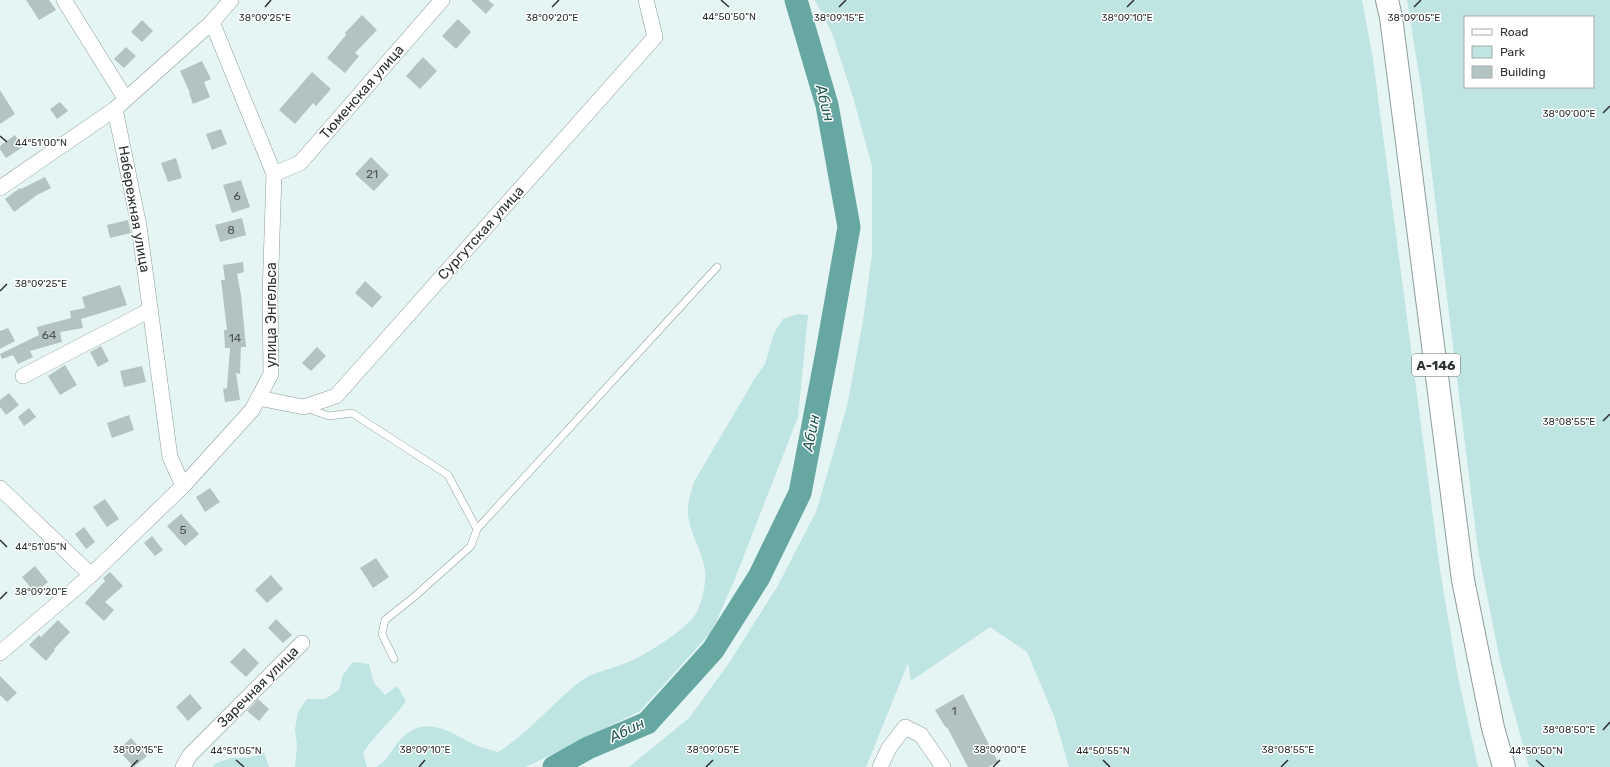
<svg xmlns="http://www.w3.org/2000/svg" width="1610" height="767" viewBox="0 0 1610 767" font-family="Rubik,sans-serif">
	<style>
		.green { fill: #bee5e1; fill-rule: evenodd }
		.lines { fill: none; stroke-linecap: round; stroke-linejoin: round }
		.river { stroke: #66a7a1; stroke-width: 23 }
		.building { fill: #b3c3c1 }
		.service-casing { stroke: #8e9c9b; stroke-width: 8 }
		.minor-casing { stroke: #8e9c9b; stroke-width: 16 }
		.trunk-casing { stroke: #8e9c9b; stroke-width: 24 }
		.service { stroke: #fff; stroke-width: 7 }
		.minor { stroke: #fff; stroke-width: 15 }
		.trunk { stroke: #fff; stroke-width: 22 }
		.ticks { fill: none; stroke: #2b3130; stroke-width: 1.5 }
		.labels { text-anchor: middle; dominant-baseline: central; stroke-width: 3; stroke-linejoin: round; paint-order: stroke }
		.number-label { font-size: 12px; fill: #4d5654 }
		.shield { fill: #fff; stroke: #6b6f6e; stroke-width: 1 }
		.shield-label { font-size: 13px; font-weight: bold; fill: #2b3130 }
		.street-label { font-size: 14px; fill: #2b3130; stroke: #fff }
		.water-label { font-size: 15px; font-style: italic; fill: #265d59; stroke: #fff }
		.ticks-label { font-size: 10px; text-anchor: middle; fill: #2b3130; stroke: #fff; stroke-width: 3; stroke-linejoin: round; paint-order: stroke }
	</style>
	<rect width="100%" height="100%" fill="#e5f5f3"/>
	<g class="green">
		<path d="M 815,0 L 1362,0 L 1373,59 L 1440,570 L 1458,677 L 1478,767 L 1069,767 L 1054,716 L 1027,652 L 990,627 L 911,681 L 908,663 L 866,767 L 629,767 L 689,718 L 729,663 L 777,587 L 816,512 L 847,406 L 863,321 L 872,254 L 872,166 L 853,97 L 832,33 Z"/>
		<path d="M 1407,0 L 1610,0 L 1610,767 L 1529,767 L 1500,661 L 1478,550 L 1422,93 ZM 1465,17 L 1593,17 L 1593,87 L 1465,87 Z"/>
		<path d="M 798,314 L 808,315 L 798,417 L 734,581 L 712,631 L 640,711 L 526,767 L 375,767 C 390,761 392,746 404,736 C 429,713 455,736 480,747 C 486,749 492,750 498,752 C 529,733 552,703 581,681 C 595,671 612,669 628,662 C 644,656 689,628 696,613 C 701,605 704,591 705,581 C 708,559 690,537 688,514 C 687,504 691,492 694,482 L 755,378 L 765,364 L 774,333 L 783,319 Z"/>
		<path d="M 353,662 L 369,664 L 374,683 L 385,695 L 397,686 L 406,701 C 393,720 375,734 363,753 L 367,767 L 295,767 L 297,746 L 295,729 L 298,712 L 307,699 L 325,699 L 339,690 L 343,675 Z"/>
		<path d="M 264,753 L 269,767 L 213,767 L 214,764 L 231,758 L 248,758 Z"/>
	</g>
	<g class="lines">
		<path class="river" d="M 554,767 L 588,748 L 647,723 L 713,650 L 759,577 L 800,493 L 827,352 L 849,227 L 827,105 L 796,0"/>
	</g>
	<g class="building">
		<path d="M 26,0 L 49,0 L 56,10 L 39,20 Z"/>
		<path d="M 471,0 L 488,0 L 494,5 L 486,14 Z"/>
		<path d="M 362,15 L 377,30 L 355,53 L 359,56 L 345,73 L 327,58 L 346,35 L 345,33 Z"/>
		<path d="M 458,19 L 471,32 L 456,49 L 442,36 Z"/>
		<path d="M 142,20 L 153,31 L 142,42 L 131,32 Z"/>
		<path d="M 126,47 L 136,56 L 124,68 L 114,59 Z"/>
		<path d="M 423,57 L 437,71 L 420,89 L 406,76 Z"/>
		<path d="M 202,61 L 211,79 L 204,82 L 210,97 L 193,104 L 189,93 L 190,93 L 180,71 Z"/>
		<path d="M 312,72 L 331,89 L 316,106 L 313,103 L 295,124 L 279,110 Z"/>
		<path d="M 0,90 L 15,114 L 0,124 Z"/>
		<path d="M 60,102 L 68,111 L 57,119 L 50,109 Z"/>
		<path d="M 221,129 L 227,144 L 212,150 L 206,134 Z"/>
		<path d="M 15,135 L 23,147 L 6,158 L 0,149 L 0,146 Z"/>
		<path d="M 371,157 L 389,175 L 374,191 L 355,174 Z"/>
		<path d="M 176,158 L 182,178 L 168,182 L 161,163 Z"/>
		<path d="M 45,177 L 51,188 L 37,195 L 14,212 L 5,199 L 20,188 L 21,189 Z"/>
		<path d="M 241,180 L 250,207 L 232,213 L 223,185 Z"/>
		<path d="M 242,218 L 246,235 L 220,242 L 215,225 Z"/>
		<path d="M 128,220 L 131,233 L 110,238 L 107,225 Z"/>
		<path d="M 243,262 L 244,272 L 237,274 L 241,295 L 246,347 L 241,347 L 240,374 L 236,373 L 240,400 L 225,402 L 223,389 L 227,388 L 230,348 L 225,348 L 224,330 L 227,330 L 221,280 L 225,280 L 223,265 Z"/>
		<path d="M 365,281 L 382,297 L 372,308 L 355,293 Z"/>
		<path d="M 120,285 L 127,305 L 81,319 L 83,328 L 60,332 L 62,342 L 30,351 L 33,357 L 18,364 L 13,355 L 2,359 L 0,354 L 39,335 L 37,327 L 71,318 L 70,311 L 85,308 L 82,297 Z"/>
		<path d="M 8,328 L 15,341 L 0,349 L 0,331 Z"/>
		<path d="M 101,346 L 109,361 L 98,367 L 90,352 Z"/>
		<path d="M 317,347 L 326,356 L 311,371 L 302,363 Z"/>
		<path d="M 65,365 L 77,385 L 60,395 L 48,376 Z"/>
		<path d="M 142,366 L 146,382 L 124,387 L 120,371 Z"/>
		<path d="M 9,393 L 19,405 L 6,415 L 0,407 L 0,400 Z"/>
		<path d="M 29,408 L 36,417 L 24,426 L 18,417 Z"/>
		<path d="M 129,415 L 134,430 L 112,438 L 107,423 Z"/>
		<path d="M 210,488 L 220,502 L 205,512 L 196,497 Z"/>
		<path d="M 105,499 L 119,519 L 107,527 L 93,507 Z"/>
		<path d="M 181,514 L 199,534 L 185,546 L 167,526 Z"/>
		<path d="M 84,527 L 95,542 L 86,549 L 75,534 Z"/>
		<path d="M 152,536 L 163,550 L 155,556 L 144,543 Z"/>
		<path d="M 376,558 L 389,577 L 373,588 L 360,568 Z"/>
		<path d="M 35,566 L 48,582 L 35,593 L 22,577 Z"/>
		<path d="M 110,572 L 123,586 L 105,602 L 114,610 L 104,621 L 85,603 L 105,581 L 103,578 Z"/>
		<path d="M 271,575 L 283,589 L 267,603 L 255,590 Z"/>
		<path d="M 276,619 L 292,635 L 283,643 L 268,628 Z"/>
		<path d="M 58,620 L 70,632 L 54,649 L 55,650 L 46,661 L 29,645 L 39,635 L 41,637 Z"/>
		<path d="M 244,648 L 259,663 L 246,677 L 230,662 Z"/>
		<path d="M 0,676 L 17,693 L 7,702 L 0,695 Z"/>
		<path d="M 190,694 L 202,708 L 188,721 L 176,707 Z"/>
		<path d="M 963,694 L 998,762 L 988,767 L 968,767 L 947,727 L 946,728 L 935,710 Z"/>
		<path d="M 258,699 L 269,709 L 259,721 L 247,711 Z"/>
		<path d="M 131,738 L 147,756 L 134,767 L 118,750 Z"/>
	</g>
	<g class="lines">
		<g class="service-casing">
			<g id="service">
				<path d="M 306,408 L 329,416 L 352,413 L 448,475 L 477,529 L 471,546 L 414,597 L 385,620 L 382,634 L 394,659"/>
				<path d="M 477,529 L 717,267"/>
			</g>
		</g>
		<g class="minor-casing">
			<g id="minor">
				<path d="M 64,0 L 125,98"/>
				<path d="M 115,109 L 139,226 L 170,457 L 183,486"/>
				<path d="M 274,174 L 300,163 L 442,0"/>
				<path d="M 0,188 L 115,109 L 212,22 L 231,0"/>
				<path d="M 23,376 L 150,310"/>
				<path d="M 258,398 L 304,407 L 336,396 L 655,37 L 646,0"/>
				<path d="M 0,488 L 91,575"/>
				<path d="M 0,653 L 91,575 L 183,486 L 252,410 L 271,374 L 270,296 L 274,174 L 212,22"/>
				<path d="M 183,767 L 190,755 L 302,643"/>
				<path d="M 880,767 L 889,748 L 905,727 L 921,735 L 943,767"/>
			</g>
		</g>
		<g class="trunk-casing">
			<path id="trunk" d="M 1387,0 L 1391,17 L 1463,580 L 1493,728 L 1504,767"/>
		</g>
		<use href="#service" class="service"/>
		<use href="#minor" class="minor"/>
		<use href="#trunk" class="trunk"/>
	</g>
	<path class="ticks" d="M 721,0 L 729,7M 265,7 L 271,0M 552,7 L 559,0M 839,7 L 846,0M 1127,7 L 1134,0M 1414,7 L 1421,0M 1603,113 L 1610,106M 0,136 L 7,142M 0,291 L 7,284M 1603,421 L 1610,414M 0,540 L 7,547M 0,599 L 7,592M 1603,730 L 1610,722M 236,760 L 244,767M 1103,760 L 1110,767M 1536,760 L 1544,767M 131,767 L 138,760M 419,767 L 425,760M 706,767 L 713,760M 993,767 L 1000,760M 1281,767 L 1288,760"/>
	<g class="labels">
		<g class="number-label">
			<text x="372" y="174">21</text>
			<text x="237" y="196">6</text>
			<text x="231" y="230">8</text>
			<text x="49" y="335">64</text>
			<text x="235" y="338">14</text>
			<text x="183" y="530">5</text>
			<text x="954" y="711">1</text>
		</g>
		<rect class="shield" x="1412" y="354" width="48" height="22" rx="3"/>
		<g class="shield-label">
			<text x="1436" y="365">А-146</text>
		</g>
		<g class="street-label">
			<text transform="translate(362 92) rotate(-49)">Тюменская улица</text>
			<text transform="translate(134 209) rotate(80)">Набережная улица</text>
			<text transform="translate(481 233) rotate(-48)">Сургутская улица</text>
			<text transform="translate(271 315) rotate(-90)">улица Энгельса</text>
			<text transform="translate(258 687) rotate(-45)">Заречная улица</text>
		</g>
		<g class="water-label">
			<text transform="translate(825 103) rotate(76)">Абин</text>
			<text transform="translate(811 433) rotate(-79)">Абин</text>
			<text transform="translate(627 730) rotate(-26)">Абин</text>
		</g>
	</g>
	<g class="ticks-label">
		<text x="729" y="20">44°50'50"N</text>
		<text x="265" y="21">38°09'25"E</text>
		<text x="552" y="21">38°09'20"E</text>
		<text x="839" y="21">38°09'15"E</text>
		<text x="1127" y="21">38°09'10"E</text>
		<text x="1414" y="21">38°09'05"E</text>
		<text x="1569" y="117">38°09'00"E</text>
		<text x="41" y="146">44°51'00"N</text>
		<text x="41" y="287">38°09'25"E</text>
		<text x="1569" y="425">38°08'55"E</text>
		<text x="41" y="550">44°51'05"N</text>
		<text x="41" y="595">38°09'20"E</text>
		<text x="1569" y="733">38°08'50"E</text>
		<text x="138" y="753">38°09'15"E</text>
		<text x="425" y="753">38°09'10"E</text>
		<text x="713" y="753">38°09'05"E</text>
		<text x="1000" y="753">38°09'00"E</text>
		<text x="1288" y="753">38°08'55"E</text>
		<text x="236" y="754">44°51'05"N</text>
		<text x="1103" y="754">44°50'55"N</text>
		<text x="1536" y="754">44°50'50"N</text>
	</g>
	<rect x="1464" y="16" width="130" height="72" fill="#ffffff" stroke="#aaadac"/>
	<rect x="1472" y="29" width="20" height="6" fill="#ffffff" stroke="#aaadac"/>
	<text x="1500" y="36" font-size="12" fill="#2b3130">Road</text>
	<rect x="1472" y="46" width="20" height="12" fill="#bee5e1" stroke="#aaadac"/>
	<text x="1500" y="56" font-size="12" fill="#2b3130">Park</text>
	<rect x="1472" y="66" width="20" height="12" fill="#b3c3c1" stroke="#aaadac"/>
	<text x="1500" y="76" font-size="12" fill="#2b3130">Building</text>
</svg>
